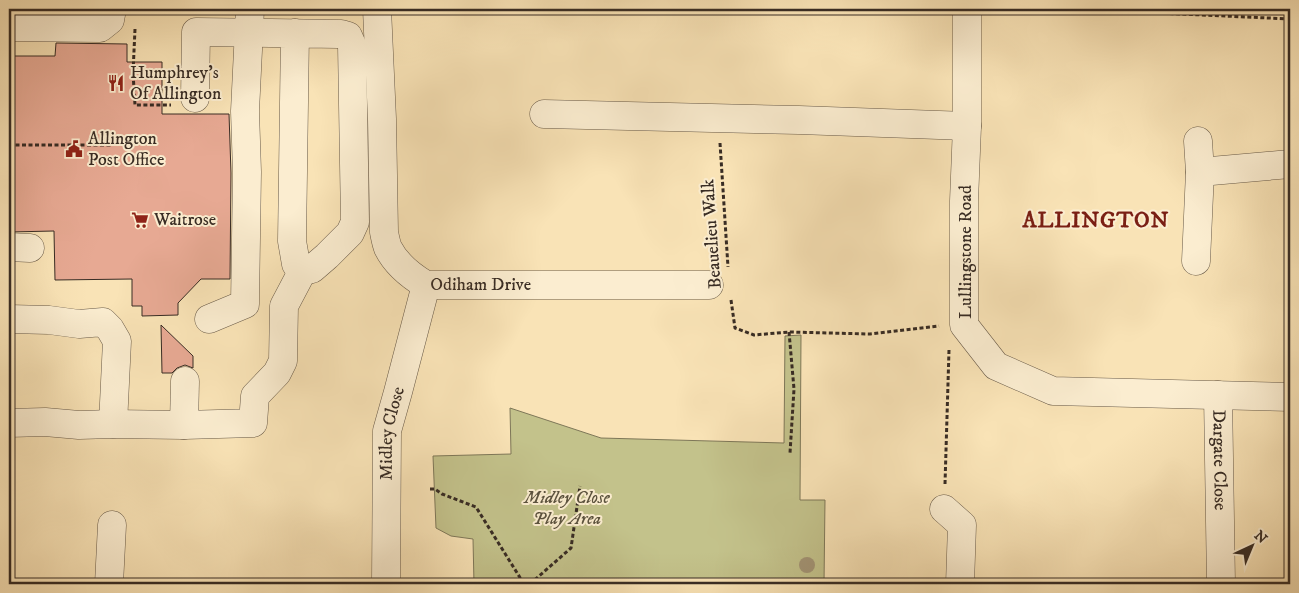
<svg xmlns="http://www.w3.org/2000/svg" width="1299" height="593" viewBox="0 0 1299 593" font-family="'IM FELL DW Pica',serif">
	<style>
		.green { fill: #c3c28b; stroke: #7e7758 }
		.building { fill: #e7a993; stroke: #382c24 }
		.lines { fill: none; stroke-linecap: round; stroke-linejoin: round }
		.minor-casing { stroke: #685a48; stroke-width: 29 }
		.path { stroke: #382c24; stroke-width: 3; stroke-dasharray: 4 2.5; stroke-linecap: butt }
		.minor { stroke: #fbedd0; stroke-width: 28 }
		.tree { fill: #a29374 }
		.labels { text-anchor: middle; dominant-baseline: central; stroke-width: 4; stroke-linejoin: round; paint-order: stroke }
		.poi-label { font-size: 18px; fill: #382c24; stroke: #fbedd0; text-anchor: start }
		.street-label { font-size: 18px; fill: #382c24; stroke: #fbedd0 }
		.park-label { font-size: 18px; font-style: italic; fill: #5b523e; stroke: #fbedd0 }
		.district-label { font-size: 22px; font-weight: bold; letter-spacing: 1px; fill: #7a1f14; stroke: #fbedd0 }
	</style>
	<rect width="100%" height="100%" fill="#f9e3b6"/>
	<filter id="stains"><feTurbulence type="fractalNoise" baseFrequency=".004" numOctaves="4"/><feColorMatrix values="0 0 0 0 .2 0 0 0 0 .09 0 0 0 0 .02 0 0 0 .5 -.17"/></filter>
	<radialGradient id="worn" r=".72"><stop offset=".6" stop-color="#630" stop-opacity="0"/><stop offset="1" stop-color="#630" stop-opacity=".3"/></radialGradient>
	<path class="green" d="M 801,335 L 800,500 L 825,500 L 824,584 L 474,584 L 473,539 L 451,536 L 436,528 L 433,456 L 511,454 L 510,408 L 601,438 L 784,443 L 785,336 Z"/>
	<g class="building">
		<path d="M 56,43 L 127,44 L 127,62 L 162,62 L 162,114 L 229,114 L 231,173 L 230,279 L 201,279 L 178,303 L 178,315 L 142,316 L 142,306 L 132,306 L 132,279 L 55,280 L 54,231 L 9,232 L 9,56 L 55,56 Z"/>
		<path d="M 161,325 L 193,356 L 193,368 L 185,365 L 177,368 L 172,373 L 162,373 Z"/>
	</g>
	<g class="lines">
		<g class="minor-casing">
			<g id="minor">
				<path id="s1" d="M 377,9 L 382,119 L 384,232 C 385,237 386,243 388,248 C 396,264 411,276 426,285 L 709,285"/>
				<path d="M 967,9 L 967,126 L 964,201 L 964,325 L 996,366 L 1053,391 L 1290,397"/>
				<path d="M 9,27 L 100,28 L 110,20 L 112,9"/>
				<path d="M 195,98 L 196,32 C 245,33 293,33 341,34 L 348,36 L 352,45 L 355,222 L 350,233 L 327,256 L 312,269 L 303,270 L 296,264 L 292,241 L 295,33"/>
				<path d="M 544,114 L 799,120 L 967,126"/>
				<path d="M 1200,172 L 1290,164"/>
				<path d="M 9,247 L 30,248"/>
				<path d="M 1196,261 L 1200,172 L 1198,141"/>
				<path d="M 9,319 L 49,320 L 79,324 L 103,322 L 110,329 L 117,341 L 113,424"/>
				<path d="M 209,319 L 245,304 L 247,172 L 245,111 L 250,9"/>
				<path id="s2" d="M 1218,395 L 1221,584"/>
				<path d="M 9,423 L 45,422 L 79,425 L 113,424 L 184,425 L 253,423 L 255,396 L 277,373 L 283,361 L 284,306 L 303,270"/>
				<path d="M 184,425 L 185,381"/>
				<path d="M 944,509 L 962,525 L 960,584"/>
				<path d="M 109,584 L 112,525"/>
				<path id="s3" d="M 386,584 L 387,431 L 398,392 L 426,285"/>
			</g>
		</g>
		<g class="path">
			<path d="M 1072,9 L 1290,19"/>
			<path d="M 135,29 L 133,73 L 135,105 L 171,105"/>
			<path d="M 720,143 L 728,267"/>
			<path d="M 9,145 L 112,145"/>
			<path d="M 731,300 L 735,328 L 754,335 L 789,332 L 870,334 L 939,326"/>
			<path d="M 789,332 L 794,389 L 790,453"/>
			<path d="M 945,484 L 949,350"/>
			<path d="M 430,489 L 435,489 L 442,494 L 476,507 L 524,584"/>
			<path d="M 530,584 L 571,548 L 580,486"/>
		</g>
		<use href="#minor" class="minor"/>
	</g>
	<circle class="tree" cx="807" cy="565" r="8"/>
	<defs>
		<g id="restaurant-bare" transform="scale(1.35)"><path d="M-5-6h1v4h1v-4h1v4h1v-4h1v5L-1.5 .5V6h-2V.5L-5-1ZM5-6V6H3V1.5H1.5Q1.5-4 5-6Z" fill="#8f2418" stroke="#fbedd0" stroke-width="2.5" paint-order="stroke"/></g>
		<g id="civic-bare" transform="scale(1.35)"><path d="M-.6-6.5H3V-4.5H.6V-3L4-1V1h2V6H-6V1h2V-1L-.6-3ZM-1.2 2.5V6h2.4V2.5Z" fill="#8f2418" stroke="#fbedd0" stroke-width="2.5" paint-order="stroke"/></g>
		<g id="supermarket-bare" transform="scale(1.35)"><path d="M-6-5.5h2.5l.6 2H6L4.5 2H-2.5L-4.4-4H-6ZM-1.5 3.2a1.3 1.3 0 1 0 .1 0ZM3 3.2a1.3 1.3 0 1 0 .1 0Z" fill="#8f2418" stroke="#fbedd0" stroke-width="2.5" paint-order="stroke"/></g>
	</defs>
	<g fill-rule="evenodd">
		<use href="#restaurant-bare" x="116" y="83"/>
		<use href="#civic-bare" x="74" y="149"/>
		<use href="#supermarket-bare" x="140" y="220"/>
	</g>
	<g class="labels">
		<g class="poi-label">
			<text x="130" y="73">Humphrey's<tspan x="130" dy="21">Of Allington</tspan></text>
			<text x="88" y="139">Allington<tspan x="88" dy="21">Post Office</tspan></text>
			<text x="154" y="220">Waitrose</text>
		</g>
		<g class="street-label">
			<text transform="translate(712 234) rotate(-94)">Beauelieu Walk</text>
			<text transform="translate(966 252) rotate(-90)">Lullingstone Road</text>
			<text stroke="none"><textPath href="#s1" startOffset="348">Odiham Drive</textPath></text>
			<text stroke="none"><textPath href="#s3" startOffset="151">Midley Close</textPath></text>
			<text stroke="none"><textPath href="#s2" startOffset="65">Dargate Close</textPath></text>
		</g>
		<g class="park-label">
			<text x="567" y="498">Midley Close<tspan x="567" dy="21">Play Area</tspan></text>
		</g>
		<g class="district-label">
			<text x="1096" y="220">ALLINGTON</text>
		</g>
	</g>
	<rect width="1299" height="593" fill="none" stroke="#f9e3b6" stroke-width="30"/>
	<rect x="10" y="10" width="1279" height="573" fill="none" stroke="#382c24" stroke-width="2.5"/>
	<rect x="15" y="15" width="1269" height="563" fill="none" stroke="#382c24"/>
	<g transform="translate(1252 546) rotate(44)" stroke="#fbedd0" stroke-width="4" paint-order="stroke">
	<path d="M0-4L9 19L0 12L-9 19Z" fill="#382c24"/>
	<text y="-8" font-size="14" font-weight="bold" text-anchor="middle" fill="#382c24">N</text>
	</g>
	<rect width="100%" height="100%" filter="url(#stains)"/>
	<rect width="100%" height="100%" fill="url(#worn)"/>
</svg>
